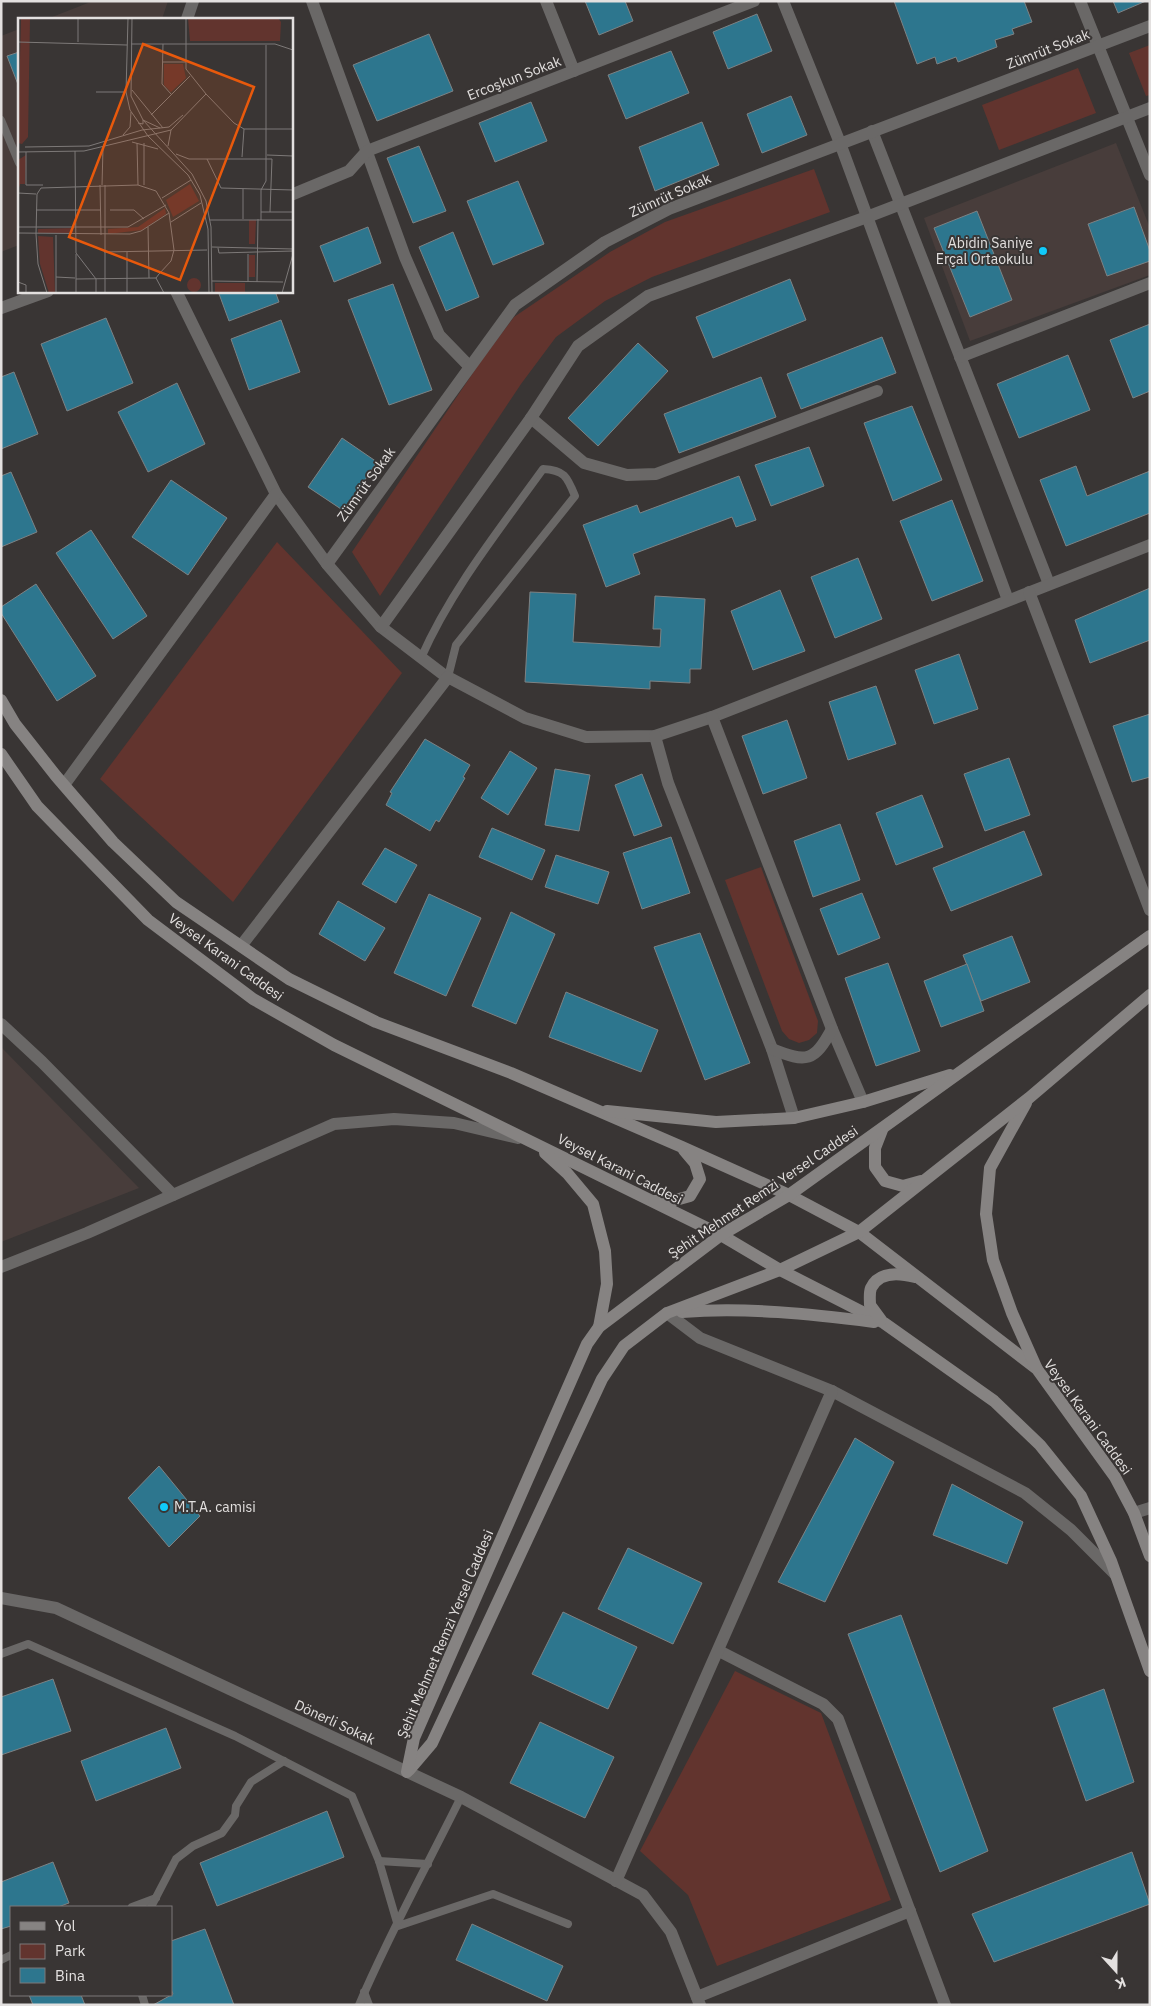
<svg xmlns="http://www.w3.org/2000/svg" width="1151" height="2006" viewBox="0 0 1151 2006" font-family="'IBM Plex Sans',sans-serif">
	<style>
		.built { fill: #483d3b }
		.green { fill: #62342e }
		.building { fill: #2d768e; stroke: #7d8284 }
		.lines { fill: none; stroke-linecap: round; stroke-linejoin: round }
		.service { stroke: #6a6867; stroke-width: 8 }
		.minor { stroke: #6a6867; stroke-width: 12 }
		.secondary { stroke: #868382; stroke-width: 12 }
		.poi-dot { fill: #10cafa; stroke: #393534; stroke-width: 2 }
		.labels { text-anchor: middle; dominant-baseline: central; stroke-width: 4; stroke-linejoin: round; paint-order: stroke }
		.street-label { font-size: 14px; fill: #e3e0df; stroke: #393534 }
		.poi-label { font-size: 14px; fill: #e3e0df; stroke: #393534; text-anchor: end }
		.inset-road { fill: none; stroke: #7d7978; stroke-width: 1 }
		.view { fill: #e8590c; fill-opacity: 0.15; stroke: #e8590c; stroke-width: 2.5 }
		.inset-edge { fill: none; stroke: #e3e0df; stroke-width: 2.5 }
	</style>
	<rect width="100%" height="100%" fill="#393534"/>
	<g class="built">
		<path d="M 93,1 L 168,1 L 162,19 L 47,19 Z"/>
		<path d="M 19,29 L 19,245 L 1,252 L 1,36 Z"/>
		<path d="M 1116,143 L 1150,228 L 1150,275 L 970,341 L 924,218 Z"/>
		<path d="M 1,1047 L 139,1188 L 1,1242 Z"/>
	</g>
	<g class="green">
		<path d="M 1150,45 L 1150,95 L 1146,96 L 1129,53 Z"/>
		<path d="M 1078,68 L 1096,113 L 999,150 L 982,105 Z"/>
		<path d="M 814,169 L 830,212 L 652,277 L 605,301 L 556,337 L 521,384 L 380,596 L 352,552 L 481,361 L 514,317 L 610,252 L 665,222 Z"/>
		<path d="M 277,542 L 402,673 L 233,902 L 100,779 Z"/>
		<path d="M 761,867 L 818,1021 L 817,1033 L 809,1040 L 799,1043 L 789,1039 L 782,1031 L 725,880 Z"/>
		<path d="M 735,1671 L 821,1713 L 891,1900 L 717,1966 L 688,1895 L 640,1851 Z"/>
	</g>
	<g class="building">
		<path d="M 585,1 L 625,1 L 633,21 L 599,35 Z"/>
		<path d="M 894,1 L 1024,1 L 1032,22 L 1012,29 L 1014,34 L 995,40 L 997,47 L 958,62 L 956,57 L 937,64 L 935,57 L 917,64 Z"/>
		<path d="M 1113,1 L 1146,1 L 1118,13 Z"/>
		<path d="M 757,14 L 772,51 L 728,69 L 713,32 Z"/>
		<path d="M 429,34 L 453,91 L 377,121 L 353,65 Z"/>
		<path d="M 671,51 L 689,93 L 626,119 L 608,75 Z"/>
		<path d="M 19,52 L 19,87 L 7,56 Z"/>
		<path d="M 791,96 L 807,135 L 762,153 L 747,114 Z"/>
		<path d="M 531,102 L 547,141 L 495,162 L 479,123 Z"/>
		<path d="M 702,122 L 719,165 L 655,191 L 639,147 Z"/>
		<path d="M 419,146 L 446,211 L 413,223 L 387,158 Z"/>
		<path d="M 518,181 L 544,244 L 493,265 L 467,201 Z"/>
		<path d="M 1134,207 L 1150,251 L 1150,261 L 1107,276 L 1088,224 Z"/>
		<path d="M 977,211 L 1012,300 L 970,317 L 934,228 Z"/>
		<path d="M 368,227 L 381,263 L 334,282 L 320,246 Z"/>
		<path d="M 453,232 L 479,297 L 446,311 L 419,247 Z"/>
		<path d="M 790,279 L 806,320 L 713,358 L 696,317 Z"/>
		<path d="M 393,284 L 432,390 L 389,405 L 348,300 Z"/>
		<path d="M 218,291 L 275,291 L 279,302 L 229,321 Z"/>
		<path d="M 106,318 L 133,383 L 67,411 L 41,344 Z"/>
		<path d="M 281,320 L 300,372 L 249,390 L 231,339 Z"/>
		<path d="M 1150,324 L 1150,391 L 1133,398 L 1110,340 Z"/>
		<path d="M 882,337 L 896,373 L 801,409 L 787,374 Z"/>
		<path d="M 638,343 L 668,371 L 598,446 L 568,418 Z"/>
		<path d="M 1068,355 L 1090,410 L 1019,438 L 997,384 Z"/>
		<path d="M 14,372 L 38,434 L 1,449 L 1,377 Z"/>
		<path d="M 761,377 L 776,417 L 679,453 L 664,414 Z"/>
		<path d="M 177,383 L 205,444 L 148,472 L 118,412 Z"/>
		<path d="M 912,406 L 942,480 L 893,501 L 864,423 Z"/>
		<path d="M 342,438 L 377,462 L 344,511 L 308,487 Z"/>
		<path d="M 809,447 L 824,486 L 771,506 L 755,465 Z"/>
		<path d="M 1076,466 L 1087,496 L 1150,471 L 1150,513 L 1066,546 L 1040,480 Z"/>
		<path d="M 11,472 L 37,532 L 1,547 L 1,476 Z"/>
		<path d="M 739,476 L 756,520 L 736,527 L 732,517 L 633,554 L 640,574 L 606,587 L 583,525 L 637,505 L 640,513 Z"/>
		<path d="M 171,480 L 227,518 L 188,575 L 132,537 Z"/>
		<path d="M 952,500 L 983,581 L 932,601 L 900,521 Z"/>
		<path d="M 91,530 L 147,616 L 113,639 L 56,553 Z"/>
		<path d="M 858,558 L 882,619 L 835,638 L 811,577 Z"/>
		<path d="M 36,584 L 96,676 L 57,701 L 1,613 L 1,607 Z"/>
		<path d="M 1150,588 L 1150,640 L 1090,663 L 1075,620 Z"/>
		<path d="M 780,590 L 805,651 L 753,670 L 731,611 Z"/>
		<path d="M 530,592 L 576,594 L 573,642 L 660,647 L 661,629 L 653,629 L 655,596 L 705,599 L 701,669 L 690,669 L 690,683 L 650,681 L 650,689 L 525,682 Z"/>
		<path d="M 959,654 L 978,709 L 934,724 L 915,670 Z"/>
		<path d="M 876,686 L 896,744 L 848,760 L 829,702 Z"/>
		<path d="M 1150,714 L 1150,777 L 1132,782 L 1113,726 Z"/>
		<path d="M 787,720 L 807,778 L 763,794 L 742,736 Z"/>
		<path d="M 425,739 L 470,765 L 463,777 L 465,778 L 439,822 L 436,820 L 430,831 L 386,805 L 392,793 L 390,792 Z"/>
		<path d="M 510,751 L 537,768 L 508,815 L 481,798 Z"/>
		<path d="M 1009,758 L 1030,815 L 985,831 L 964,774 Z"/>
		<path d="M 555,769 L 590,775 L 579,831 L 545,825 Z"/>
		<path d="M 642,774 L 662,826 L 634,836 L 615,785 Z"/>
		<path d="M 922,795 L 943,847 L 896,865 L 876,813 Z"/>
		<path d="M 840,824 L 860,880 L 813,897 L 794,841 Z"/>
		<path d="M 492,828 L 545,850 L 532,880 L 479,857 Z"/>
		<path d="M 1024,831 L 1042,875 L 951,911 L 933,868 Z"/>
		<path d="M 671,837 L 690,893 L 642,909 L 623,853 Z"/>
		<path d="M 385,848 L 417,865 L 396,903 L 362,884 Z"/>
		<path d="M 556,855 L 609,872 L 598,904 L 545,887 Z"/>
		<path d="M 862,893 L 880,938 L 838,955 L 820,909 Z"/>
		<path d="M 429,894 L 481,918 L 446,996 L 394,973 Z"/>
		<path d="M 338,901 L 385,928 L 365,961 L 319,934 Z"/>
		<path d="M 511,912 L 555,934 L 516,1024 L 472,1006 Z"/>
		<path d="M 700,933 L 750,1063 L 705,1080 L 654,947 Z"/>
		<path d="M 1012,936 L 1030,982 L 981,1001 L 963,955 Z"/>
		<path d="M 888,963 L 920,1051 L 876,1066 L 845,978 Z"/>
		<path d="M 967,964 L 984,1011 L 941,1027 L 924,981 Z"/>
		<path d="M 566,992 L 658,1030 L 641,1072 L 549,1037 Z"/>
		<path d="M 855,1438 L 894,1462 L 825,1602 L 778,1582 Z"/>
		<path d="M 159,1466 L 200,1516 L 169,1547 L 128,1498 Z"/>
		<path d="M 952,1484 L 1023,1522 L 1007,1564 L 933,1535 Z"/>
		<path d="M 628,1548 L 702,1583 L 673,1644 L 598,1609 Z"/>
		<path d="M 563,1612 L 637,1647 L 608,1709 L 532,1674 Z"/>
		<path d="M 901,1615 L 988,1851 L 940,1872 L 848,1634 Z"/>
		<path d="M 53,1679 L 71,1731 L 1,1755 L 1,1697 Z"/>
		<path d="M 1104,1689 L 1134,1782 L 1086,1801 L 1053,1708 Z"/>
		<path d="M 540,1722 L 614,1757 L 585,1818 L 510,1783 Z"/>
		<path d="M 166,1728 L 181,1768 L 96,1801 L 81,1761 Z"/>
		<path d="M 327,1811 L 344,1857 L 217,1906 L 200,1863 Z"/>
		<path d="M 1132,1852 L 1150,1904 L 994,1962 L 972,1914 Z"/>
		<path d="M 53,1862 L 69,1903 L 58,1907 L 11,1907 L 11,1926 L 1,1929 L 1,1882 Z"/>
		<path d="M 472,1924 L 563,1966 L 547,2001 L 456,1960 Z"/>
		<path d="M 205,1929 L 234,2005 L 153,2005 L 173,1994 L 171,1989 L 171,1941 Z"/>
		<path d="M 29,1995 L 81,1995 L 85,2005 L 33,2005 Z"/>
	</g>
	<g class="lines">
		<g class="service">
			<path d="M 1,120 L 19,163"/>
			<path d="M 421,658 C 451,590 499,530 543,469 C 564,470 567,476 575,496 L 456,645 L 448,677"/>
			<path d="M 1,1654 L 28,1644 L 235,1736 L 352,1796 L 379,1861 L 398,1926 L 493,1894 L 568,1924"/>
			<path d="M 379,1861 L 428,1864"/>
			<path d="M 132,1907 L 156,1898"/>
			<path d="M 151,1907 L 176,1859 L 193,1846 L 222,1833 L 235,1815 L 236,1806 L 251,1782 L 284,1761"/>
			<path d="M 1,1960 L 11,1955"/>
			<path d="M 364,1992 L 369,2005"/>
			<path d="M 142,1995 L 145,2005"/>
			<path d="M 359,2005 C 389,1934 427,1866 461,1797"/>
		</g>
		<g class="minor">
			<path d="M 312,1 L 405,257 L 439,335 L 469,366"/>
			<path d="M 546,1 L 574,71"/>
			<path d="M 783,1 L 840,143 L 1008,600"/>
			<path d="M 1080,1 L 1150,175"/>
			<path d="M 187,19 L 193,1"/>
			<path d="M 872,131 L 1049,584"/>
			<path d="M 291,195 L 349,171 L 367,151 L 754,1"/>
			<path d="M 176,291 L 276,494 L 327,564 L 381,627 L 444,675 L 525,718 L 586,737 L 655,736 L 712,717 L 1150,545"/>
			<path d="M 1,308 L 48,291"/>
			<path d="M 960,357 L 1150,283"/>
			<path d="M 531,418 L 584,463 L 627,475 L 656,474 L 877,391"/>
			<path d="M 327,564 L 515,305 L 605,242 L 669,209 L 1150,26"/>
			<path d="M 1029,592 L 1150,910"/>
			<path d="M 381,627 L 531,418 L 578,346 L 648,296 L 867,217 L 1150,108"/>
			<path d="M 712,717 L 832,1029 L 863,1102"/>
			<path d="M 655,736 L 668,783 L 772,1049 L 794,1118"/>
			<path d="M 64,785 L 276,494"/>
			<path d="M 241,946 L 448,677"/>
			<path d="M 1,1024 L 42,1062 L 173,1195"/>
			<path d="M 772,1049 C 807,1063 814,1062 832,1029"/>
			<path d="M 1,1267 L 87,1233 L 334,1124 L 394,1119 L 454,1123 L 518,1138"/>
			<path d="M 667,1313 L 700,1338 L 832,1391 L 1025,1493 L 1071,1530 L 1115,1574"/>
			<path d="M 1134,1513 L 1150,1508"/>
			<path d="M 1,1598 L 56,1608 L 461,1797 L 643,1895 L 671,1932 L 700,2005"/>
			<path d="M 719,1651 L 823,1704 L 838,1719 L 945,2005"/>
			<path d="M 616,1881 L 832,1391"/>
			<path d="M 697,1997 L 910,1911"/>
		</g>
		<g class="secondary">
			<path d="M 1,700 L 15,724 L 56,776 L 113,842 L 176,902 L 289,979 L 376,1022 L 511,1073 L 682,1147 L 789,1195 L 859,1232 L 1037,1369 L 1115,1477 L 1134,1513 L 1150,1556"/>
			<path d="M 1,754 L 37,806 L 148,920 L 253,999 L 334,1045 L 721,1235 L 780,1270 L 884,1323 L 994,1401 L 1040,1445 L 1081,1496 L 1111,1561 L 1150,1671"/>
			<path d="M 1026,1103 L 990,1168 L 986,1214 L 993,1260 L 1012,1313 L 1036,1367"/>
			<path d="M 607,1111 L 716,1122 L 794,1118 L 863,1102 L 950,1075"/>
			<path d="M 882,1130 L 875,1148 L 875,1167 L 885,1181 L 903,1186 L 921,1181"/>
			<path d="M 545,1153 L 567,1173 L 593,1204 L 605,1251 L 607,1284 L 599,1327"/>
			<path d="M 654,1201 L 672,1201 L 690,1196 L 700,1179 L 695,1163 L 684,1150"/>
			<path d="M 682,1312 C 746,1307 811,1314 874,1322"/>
			<path d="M 881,1320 L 870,1305 C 870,1300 869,1293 871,1288 C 879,1271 900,1273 915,1277"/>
			<path d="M 409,1770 L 432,1743 L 602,1379 L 624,1346 L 667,1313 L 780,1270 L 859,1232 L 1029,1098 L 1150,995"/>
			<path d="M 407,1772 L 414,1738 L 587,1344 L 599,1327 L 721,1235 L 789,1195 L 1150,936"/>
		</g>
	</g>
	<g class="poi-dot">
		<circle cx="1043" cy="251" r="5"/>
		<circle cx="164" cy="1507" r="5"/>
	</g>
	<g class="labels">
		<g class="street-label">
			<text transform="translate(1048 49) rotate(-21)">Zümrüt Sokak</text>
			<text transform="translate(514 78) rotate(-21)">Ercoşkun Sokak</text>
			<text transform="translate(670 195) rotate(-24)">Zümrüt Sokak</text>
			<text transform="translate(366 484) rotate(-54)">Zümrüt Sokak</text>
			<text transform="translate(226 957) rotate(36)">Veysel Karani Caddesi</text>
			<text transform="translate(620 1169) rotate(27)">Veysel Karani Caddesi</text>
			<text transform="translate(763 1192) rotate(-34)">Şehit Mehmet Remzi Yersel Caddesi</text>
			<text transform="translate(1088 1417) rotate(54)">Veysel Karani Caddesi</text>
			<text transform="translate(445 1634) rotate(-67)">Şehit Mehmet Remzi Yersel Caddesi</text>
			<text transform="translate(335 1722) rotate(25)">Dönerli Sokak</text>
		</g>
		<g class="poi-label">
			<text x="1033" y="243">Abidin Saniye<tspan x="1033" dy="16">Erçal Ortaokulu</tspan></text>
			<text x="174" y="1507" text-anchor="start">M.T.A. camisi</text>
		</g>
	</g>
	<g transform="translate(18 18)">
		<rect width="275" height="275" fill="#393534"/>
		<path d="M 3,0 L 12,0 L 10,119 L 4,126 L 0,125 ZM 170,0 L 260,0 L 263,4 L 262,23 L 172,23 ZM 146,46 L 165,46 L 168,60 L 153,74 L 146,67 ZM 8,137 L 7,166 L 2,166 L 0,173 L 0,142 ZM 172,166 L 181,183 L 155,199 L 148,182 ZM 147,190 L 148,196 L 124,212 L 90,216 L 90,211 L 120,209 ZM 231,202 L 238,202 L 237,226 L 231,226 ZM 55,210 L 55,215 L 20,215 L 20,211 ZM 20,218 L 35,219 L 37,275 L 31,275 L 22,246 ZM 231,237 L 237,237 L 237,259 L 231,259 ZM169 267a7 7 0 1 1 14 0a7 7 0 1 1-14 0ZM 197,265 L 227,265 L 227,275 L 197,275 Z" fill="#62342e"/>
		<path class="inset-road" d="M 110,0 L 108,74 L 112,92 L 130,118 L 170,157 L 182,177 L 190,211 L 191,275M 114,0 L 113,78 L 125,102 L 174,156 L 188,183 L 193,209 L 194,275M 168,0 L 168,51 L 188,76 L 216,105 L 226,111 L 275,111M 0,24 L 109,27M 60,24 L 60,0M 113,26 L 257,26 L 275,32M 145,26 L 144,66 L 153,76M 145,44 L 168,44M 114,72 L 145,110M 78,74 L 108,74M 133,97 L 172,58M 120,105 L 125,106 L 125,102 L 142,110M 105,117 L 112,109 L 113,94M 114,124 L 140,131M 119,125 L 120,167M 150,128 L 153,112M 7,129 L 71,128 L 124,112 L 151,109 L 165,97M 57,133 L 58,235 L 78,261 L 78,275M 0,134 L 66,133 L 153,112 L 188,76M 8,134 L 8,167 L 25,167M 158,136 L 171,141 L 254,141 L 252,194M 249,137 L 275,138M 224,139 L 226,111M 189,141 L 203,170 L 275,172M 82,167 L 83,217M 84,167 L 85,130M 126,167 L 126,125M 225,171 L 225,201M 0,175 L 18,176M 144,180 L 173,162M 18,192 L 82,192M 92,192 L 116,192 L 126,201M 243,194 L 275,194M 192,202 L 275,202M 243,202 L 243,172 L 248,163 L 248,27M 153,204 L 183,185M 0,209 L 110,209 L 148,187M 130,209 L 131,260M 0,215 L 112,216 L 123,213 L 151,195M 38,217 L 38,275M 194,229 L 275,231M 200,230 L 201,235 L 275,233M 86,234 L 189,232M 109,234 L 109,275M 230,236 L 230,264M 38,259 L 57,260M 138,260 L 146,275M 194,263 L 265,264M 0,264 L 8,267 L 8,275M 239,264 L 240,201M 29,275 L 20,246 L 18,216 L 19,176 L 23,170 L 120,167 L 138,173 L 151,195 L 156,232 L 153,243 L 141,256 L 138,260 L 58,261M 58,275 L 58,236M 87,275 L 87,167M 264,275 L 275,236"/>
		<path class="view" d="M 125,26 L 236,69 L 162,262 L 51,219 Z"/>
		<rect width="275" height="275" class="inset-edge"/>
	</g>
	<rect width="1151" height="2006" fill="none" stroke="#e3e0df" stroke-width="5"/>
	<rect x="10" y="1906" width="162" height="90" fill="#393534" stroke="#7d7978"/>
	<rect x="20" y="1922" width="25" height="8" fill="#868382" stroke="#7d7978"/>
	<text x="55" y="1931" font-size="15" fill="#e3e0df">Yol</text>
	<rect x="20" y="1944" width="25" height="15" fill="#62342e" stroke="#7d7978"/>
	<text x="55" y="1956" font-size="15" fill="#e3e0df">Park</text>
	<rect x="20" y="1968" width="25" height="15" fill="#2d768e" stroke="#7d7978"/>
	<text x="55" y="1981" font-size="15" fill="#e3e0df">Bina</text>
	<g transform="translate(1116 1971) rotate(159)" stroke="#393534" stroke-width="4" paint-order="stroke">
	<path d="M0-4L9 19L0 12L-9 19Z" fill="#e3e0df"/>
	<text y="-8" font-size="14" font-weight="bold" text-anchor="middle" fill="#e3e0df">K</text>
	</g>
</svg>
